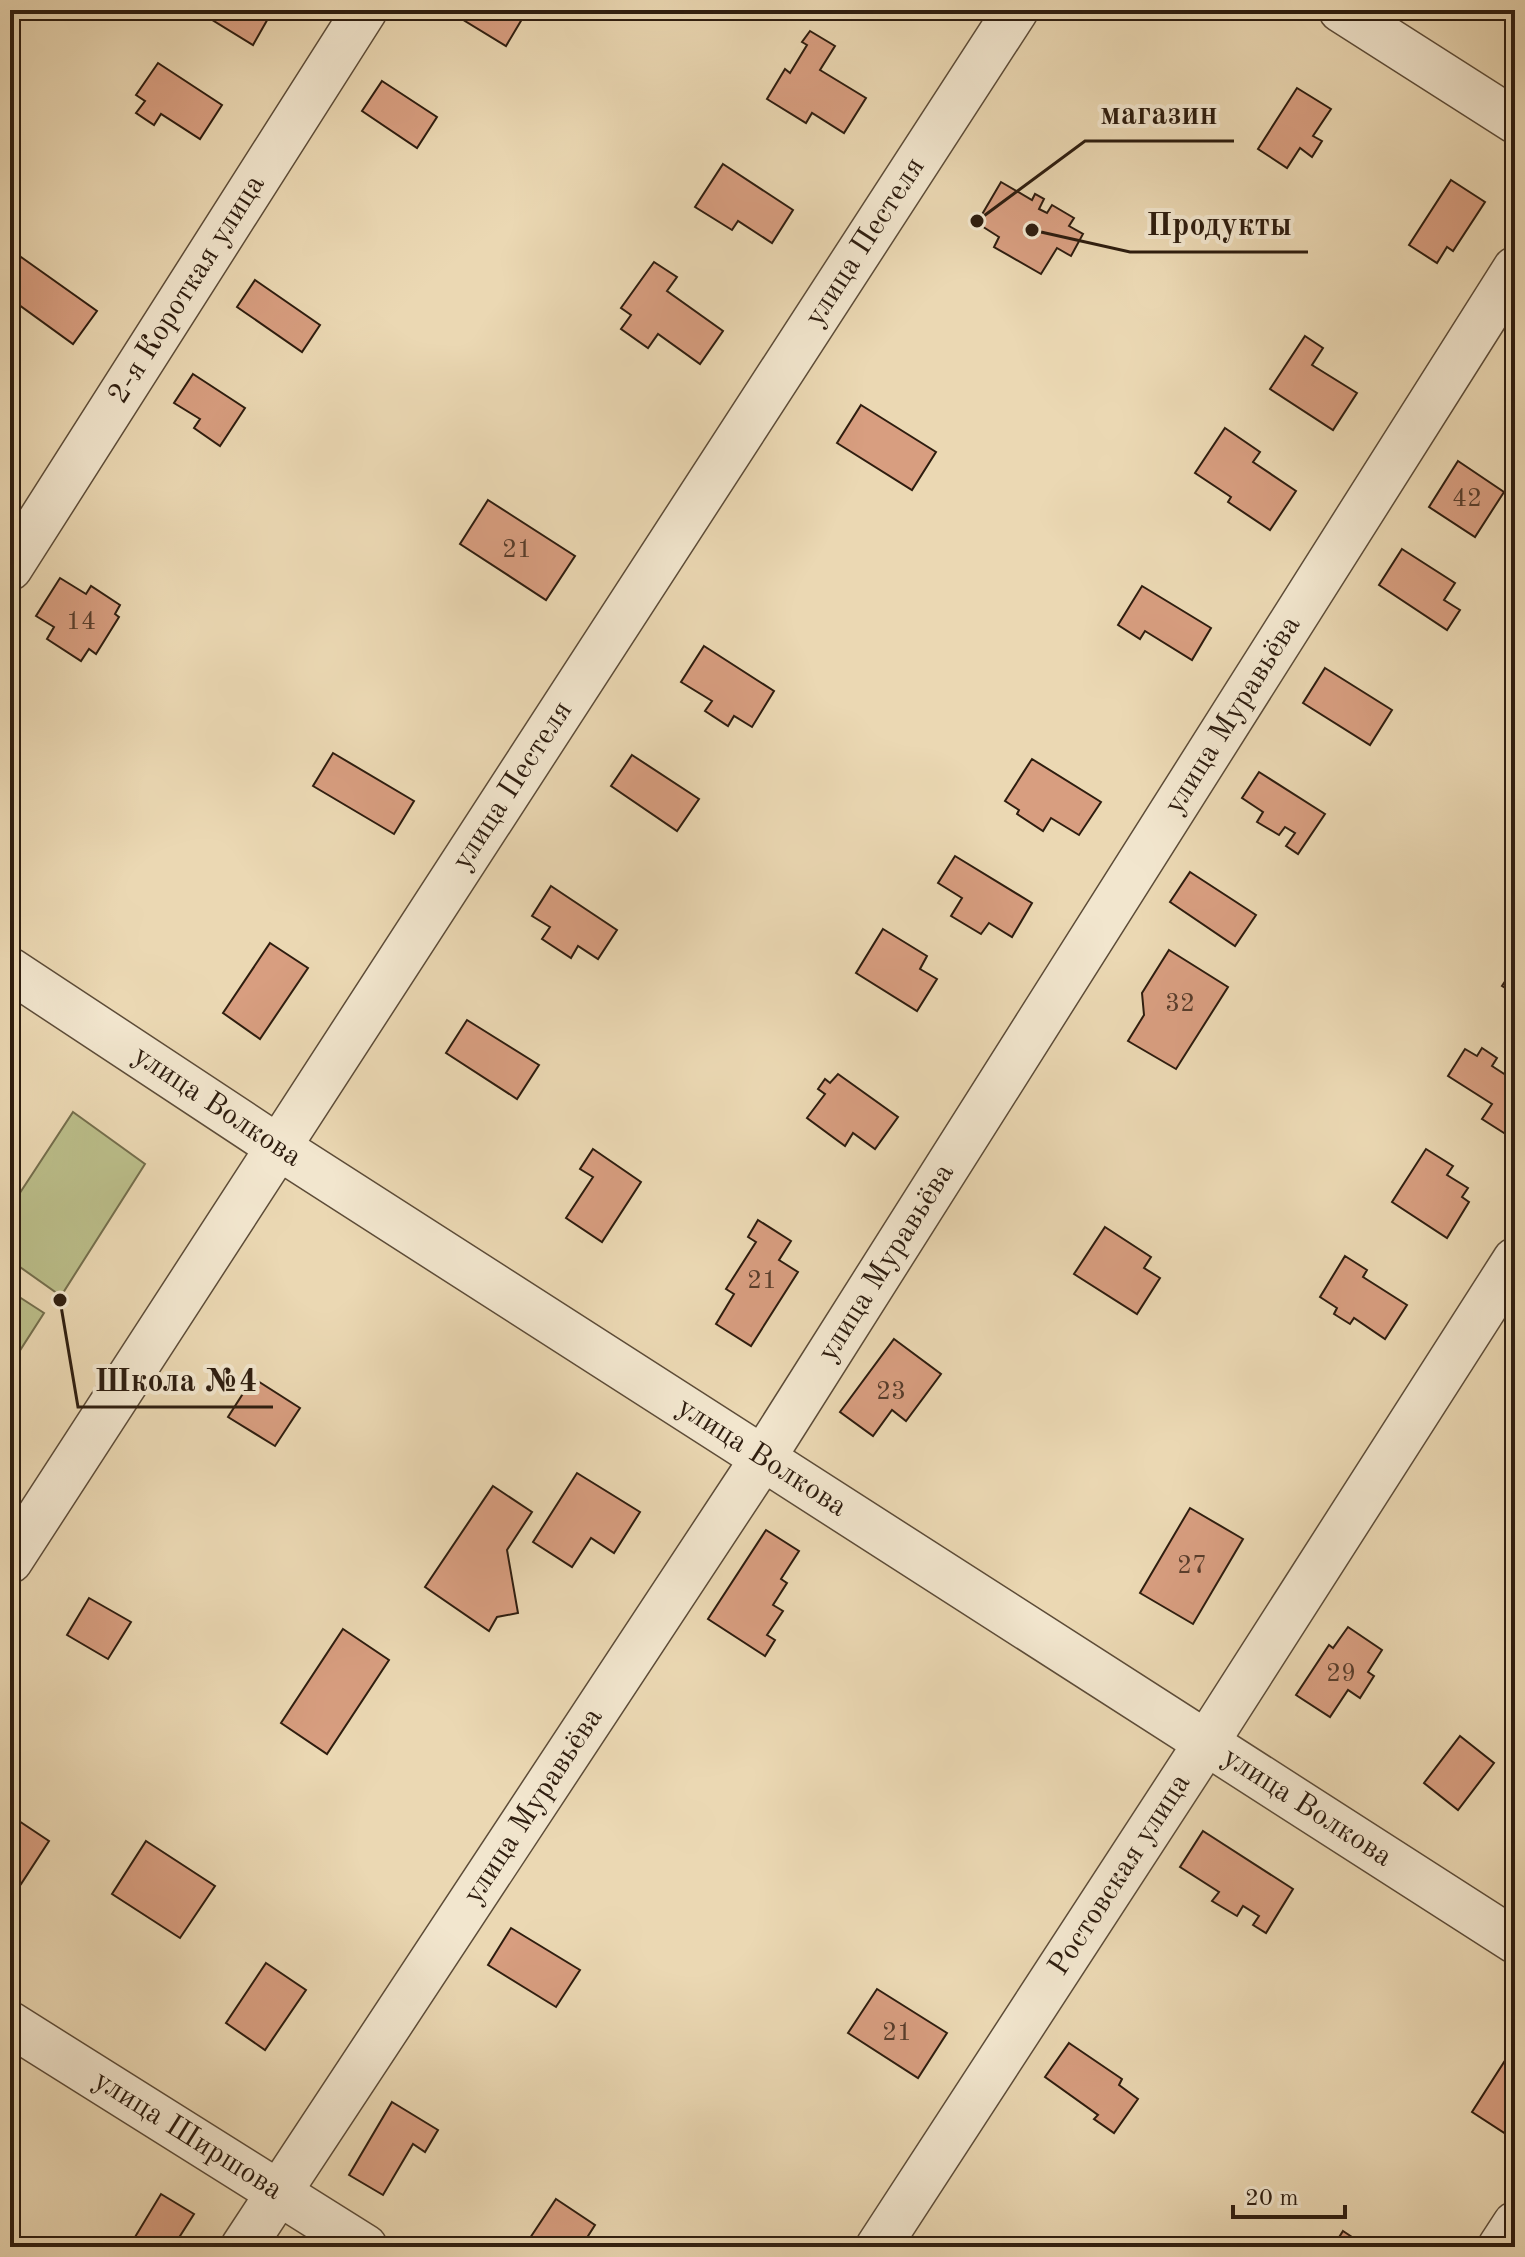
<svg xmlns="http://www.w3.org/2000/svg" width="1525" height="2257" viewBox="0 0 1525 2257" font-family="'Old Standard TT',serif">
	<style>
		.green { fill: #bbbe8a; stroke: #746e4c; stroke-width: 2 }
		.building { fill: #d89e80; stroke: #2e1d0f; stroke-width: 2 }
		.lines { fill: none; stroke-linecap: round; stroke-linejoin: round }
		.minor-casing { stroke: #5d4c38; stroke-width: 47 }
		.minor { stroke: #f2e6ce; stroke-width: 44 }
		.labels { text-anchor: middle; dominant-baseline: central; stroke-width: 8; stroke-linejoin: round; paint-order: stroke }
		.number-label { font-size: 26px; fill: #583d2b }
		.street-label { font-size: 30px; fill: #2e1d0f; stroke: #f2e6ce }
		.leader { fill: none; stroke: #2e1d0f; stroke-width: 3 }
		.callout-dot { fill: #2e1d0f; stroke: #f2e6ce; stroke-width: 3 }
		.callout-label { font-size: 32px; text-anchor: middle; font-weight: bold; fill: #2e1d0f; stroke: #f2e6ce; stroke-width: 8; stroke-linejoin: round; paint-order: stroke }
	</style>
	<rect width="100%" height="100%" fill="#ebd8b3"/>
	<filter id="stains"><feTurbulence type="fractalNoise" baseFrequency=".0025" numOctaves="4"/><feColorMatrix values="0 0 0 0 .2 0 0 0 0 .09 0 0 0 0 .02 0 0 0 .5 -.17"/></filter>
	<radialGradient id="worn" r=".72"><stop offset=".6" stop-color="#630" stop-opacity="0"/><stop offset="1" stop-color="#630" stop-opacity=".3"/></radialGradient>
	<g class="green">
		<path d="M 73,1112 L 145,1164 L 61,1296 L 10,1260 L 10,1208 Z"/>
		<path d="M 10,1291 L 44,1313 L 10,1366 Z"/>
	</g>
	<g class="building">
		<path d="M 196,10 L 262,10 L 270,15 L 253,45 Z"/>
		<path d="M 447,10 L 518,10 L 525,14 L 506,46 Z"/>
		<path d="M 810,31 L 835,46 L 820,70 L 866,98 L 844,133 L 812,113 L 806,123 L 767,99 L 785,69 L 790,73 L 807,45 L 802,42 Z"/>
		<path d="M 158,63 L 222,105 L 200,139 L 161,114 L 154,125 L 136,113 L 145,101 L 136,95 Z"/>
		<path d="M 382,81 L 437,117 L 417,148 L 362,111 Z"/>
		<path d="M 1297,88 L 1331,109 L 1313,136 L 1322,141 L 1312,157 L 1300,148 L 1287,168 L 1258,149 Z"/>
		<path d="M 723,164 L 793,210 L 772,243 L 738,221 L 732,230 L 695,207 Z"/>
		<path d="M 1451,180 L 1485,202 L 1453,251 L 1447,247 L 1437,263 L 1409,245 Z"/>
		<path d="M 1001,182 L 1032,200 L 1035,194 L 1044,199 L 1039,209 L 1047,213 L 1052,205 L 1074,218 L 1069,226 L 1083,234 L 1071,256 L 1057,248 L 1041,274 L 994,247 L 999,237 L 977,223 Z"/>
		<path d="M 21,257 L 97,311 L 73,344 L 19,305 L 12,315 L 10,313 L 10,272 Z"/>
		<path d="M 654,262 L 677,277 L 667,291 L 723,331 L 700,364 L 658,334 L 648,348 L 621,329 L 631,315 L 621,308 Z"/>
		<path d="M 255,280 L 320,325 L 302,352 L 237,307 Z"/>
		<path d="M 1305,336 L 1323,348 L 1312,365 L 1357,393 L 1333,430 L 1270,389 Z"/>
		<path d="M 193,374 L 245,408 L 220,446 L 194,428 L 200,419 L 174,403 Z"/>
		<path d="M 861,405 L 936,452 L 912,490 L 837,443 Z"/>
		<path d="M 1225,428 L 1260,452 L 1253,462 L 1296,491 L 1270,530 L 1228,502 L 1231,497 L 1195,473 Z"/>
		<path d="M 1458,461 L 1504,492 L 1475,537 L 1429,507 Z"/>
		<path d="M 488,500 L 575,556 L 546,600 L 460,544 Z"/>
		<path d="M 1402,549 L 1455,583 L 1444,600 L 1460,610 L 1447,630 L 1379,585 Z"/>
		<path d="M 60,578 L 86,594 L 91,586 L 120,605 L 115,614 L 119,617 L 96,654 L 89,649 L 81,661 L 47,639 L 54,627 L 36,616 Z"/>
		<path d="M 1142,586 L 1211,628 L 1192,660 L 1145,631 L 1140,639 L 1118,625 Z"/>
		<path d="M 704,646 L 774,691 L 752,727 L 734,716 L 728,726 L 705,711 L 712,701 L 681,682 Z"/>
		<path d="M 1325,668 L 1392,710 L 1370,745 L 1303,703 Z"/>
		<path d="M 333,753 L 414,801 L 394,834 L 313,786 Z"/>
		<path d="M 632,755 L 699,799 L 677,831 L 611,786 Z"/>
		<path d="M 1032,759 L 1101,802 L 1079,835 L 1051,818 L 1043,831 L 1017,814 L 1019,810 L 1005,801 Z"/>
		<path d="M 1259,772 L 1325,814 L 1298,854 L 1286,846 L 1295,833 L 1285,827 L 1279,835 L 1257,822 L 1263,812 L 1242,798 Z"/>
		<path d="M 955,856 L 1032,903 L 1012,937 L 989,923 L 981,934 L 951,916 L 962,898 L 938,883 Z"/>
		<path d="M 1190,872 L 1256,915 L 1235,946 L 1170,902 Z"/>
		<path d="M 551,886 L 617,930 L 598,959 L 578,946 L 571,958 L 542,939 L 550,927 L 532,916 Z"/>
		<path d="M 883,929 L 927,956 L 920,969 L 937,979 L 917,1011 L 856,973 Z"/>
		<path d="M 270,943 L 308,968 L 260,1039 L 223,1013 Z"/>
		<path d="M 1169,950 L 1228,987 L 1176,1069 L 1128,1041 L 1144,1015 L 1142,993 Z"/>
		<path d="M 1515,966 L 1515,994 L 1502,986 Z"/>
		<path d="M 467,1020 L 539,1065 L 517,1099 L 446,1053 Z"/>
		<path d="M 1482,1048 L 1497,1058 L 1492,1066 L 1515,1081 L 1515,1140 L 1482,1119 L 1492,1104 L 1448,1076 L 1465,1049 L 1477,1056 Z"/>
		<path d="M 838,1074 L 898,1117 L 875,1149 L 853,1133 L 845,1146 L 807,1118 L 825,1094 L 818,1089 L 825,1079 L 830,1083 Z"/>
		<path d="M 593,1149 L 641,1182 L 602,1242 L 566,1218 L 593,1177 L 580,1169 Z"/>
		<path d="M 1426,1149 L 1453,1166 L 1447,1175 L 1468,1188 L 1462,1197 L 1469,1202 L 1447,1238 L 1392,1202 Z"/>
		<path d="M 758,1220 L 791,1241 L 779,1260 L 798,1272 L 751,1346 L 716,1324 L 734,1294 L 726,1289 L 756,1242 L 748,1237 Z"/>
		<path d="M 1105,1227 L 1151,1257 L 1144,1268 L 1160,1278 L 1137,1314 L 1074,1274 Z"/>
		<path d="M 1345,1256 L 1367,1270 L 1363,1277 L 1407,1305 L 1385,1339 L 1354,1318 L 1350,1324 L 1334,1314 L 1337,1308 L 1320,1297 Z"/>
		<path d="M 894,1339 L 941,1374 L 906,1421 L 892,1410 L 873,1436 L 840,1412 Z"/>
		<path d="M 253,1378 L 300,1408 L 275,1446 L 228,1417 Z"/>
		<path d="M 577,1473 L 640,1512 L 614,1553 L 591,1538 L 572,1567 L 533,1542 Z"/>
		<path d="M 493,1486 L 532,1512 L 507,1550 L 518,1613 L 497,1617 L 489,1631 L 425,1587 Z"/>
		<path d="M 1190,1508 L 1243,1539 L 1193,1624 L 1140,1593 Z"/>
		<path d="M 766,1530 L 799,1551 L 781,1579 L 787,1583 L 773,1605 L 783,1611 L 767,1635 L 775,1640 L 765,1656 L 708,1619 Z"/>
		<path d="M 89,1598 L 131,1622 L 108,1659 L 67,1635 Z"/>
		<path d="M 1348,1627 L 1382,1650 L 1368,1672 L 1374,1676 L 1360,1698 L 1348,1690 L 1330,1717 L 1296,1695 L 1329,1645 L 1333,1648 Z"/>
		<path d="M 343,1629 L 389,1660 L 327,1754 L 281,1723 Z"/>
		<path d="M 1460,1736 L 1494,1763 L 1458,1810 L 1424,1783 Z"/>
		<path d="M 10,1815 L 49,1841 L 21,1884 L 10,1877 Z"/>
		<path d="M 1203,1831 L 1293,1889 L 1266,1933 L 1253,1925 L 1259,1916 L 1243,1906 L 1237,1916 L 1212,1901 L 1219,1892 L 1180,1867 Z"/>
		<path d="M 146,1841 L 215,1886 L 180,1938 L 112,1894 Z"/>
		<path d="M 511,1928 L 580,1970 L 556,2007 L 488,1965 Z"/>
		<path d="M 266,1963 L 306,1990 L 265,2050 L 226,2023 Z"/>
		<path d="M 877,1989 L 947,2033 L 918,2078 L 848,2033 Z"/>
		<path d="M 1069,2043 L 1122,2079 L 1119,2085 L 1138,2099 L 1114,2133 L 1094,2119 L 1098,2115 L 1045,2077 Z"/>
		<path d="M 1515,2045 L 1515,2120 L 1506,2134 L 1472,2112 Z"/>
		<path d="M 392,2102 L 438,2130 L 425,2152 L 413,2144 L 383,2195 L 349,2175 Z"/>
		<path d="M 161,2194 L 194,2214 L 173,2247 L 129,2247 Z"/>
		<path d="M 556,2199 L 595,2225 L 581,2247 L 524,2247 Z"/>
		<path d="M 1343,2231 L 1367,2247 L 1333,2247 Z"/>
	</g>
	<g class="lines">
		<g class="minor-casing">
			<g id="minor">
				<path d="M 1341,10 L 1515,121"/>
				<path id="s1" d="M 10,568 L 365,10"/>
				<path id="s2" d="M 10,970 L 278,1147 L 1515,1941"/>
				<path id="s3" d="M 10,1561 L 1016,10"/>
				<path id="s4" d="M 10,2024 L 365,2247"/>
				<path id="s5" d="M 243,2247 L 763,1458 L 1515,269"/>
				<path id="s6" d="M 878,2247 L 1206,1743 L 1515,1260"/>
				<path d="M 1500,2247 L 1515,2224"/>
			</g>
		</g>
		<use href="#minor" class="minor"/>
	</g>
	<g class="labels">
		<g class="number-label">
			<text x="1467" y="499">42</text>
			<text x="517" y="550">21</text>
			<text x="81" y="622">14</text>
			<text x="1180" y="1004">32</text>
			<text x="762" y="1281">21</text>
			<text x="891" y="1392">23</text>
			<text x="1192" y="1566">27</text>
			<text x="1341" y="1674">29</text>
			<text x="897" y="2033">21</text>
		</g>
		<g class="street-label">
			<text stroke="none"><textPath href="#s3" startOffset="1572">улица Пестеля</textPath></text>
			<text stroke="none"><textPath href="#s1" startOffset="330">2-я Короткая улица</textPath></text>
			<text stroke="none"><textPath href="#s5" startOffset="1824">улица Муравьёва</textPath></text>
			<text stroke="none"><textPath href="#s3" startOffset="924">улица Пестеля</textPath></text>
			<text stroke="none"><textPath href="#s2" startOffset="248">улица Волкова</textPath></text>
			<text stroke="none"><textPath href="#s5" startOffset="1176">улица Муравьёва</textPath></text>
			<text stroke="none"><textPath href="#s2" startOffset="896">улица Волкова</textPath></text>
			<text stroke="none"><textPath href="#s5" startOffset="528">улица Муравьёва</textPath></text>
			<text stroke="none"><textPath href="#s2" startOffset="1544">улица Волкова</textPath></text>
			<text stroke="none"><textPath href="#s6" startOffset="444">Ростовская улица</textPath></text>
			<text stroke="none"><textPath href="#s4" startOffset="210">улица Ширшова</textPath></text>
		</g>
	</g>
	<path class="leader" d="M977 221L1085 141H1234M1032 230L1130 252H1308M60 1300L78 1407H273"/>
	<g class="callout-dot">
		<circle cx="977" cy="221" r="8"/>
		<circle cx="1032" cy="230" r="8"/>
		<circle cx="60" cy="1300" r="8"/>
	</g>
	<g class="callout-label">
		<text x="1159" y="124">магазин</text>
		<text x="1219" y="235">Продукты</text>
		<text x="176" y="1391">Школа №4</text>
	</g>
	<rect width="1525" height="2257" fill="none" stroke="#ebd8b3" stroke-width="40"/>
	<rect x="12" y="12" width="1501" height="2233" fill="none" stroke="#2e1d0f" stroke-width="4"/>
	<rect x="20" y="20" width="1485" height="2217" fill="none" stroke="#2e1d0f" stroke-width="2"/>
	<path d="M1233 2205v12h112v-12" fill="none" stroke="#2e1d0f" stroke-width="4"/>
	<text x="1245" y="2205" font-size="24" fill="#2e1d0f" stroke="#f2e6ce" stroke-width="6" paint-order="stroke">20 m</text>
	<rect width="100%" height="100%" filter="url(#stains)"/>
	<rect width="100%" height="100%" fill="url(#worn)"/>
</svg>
